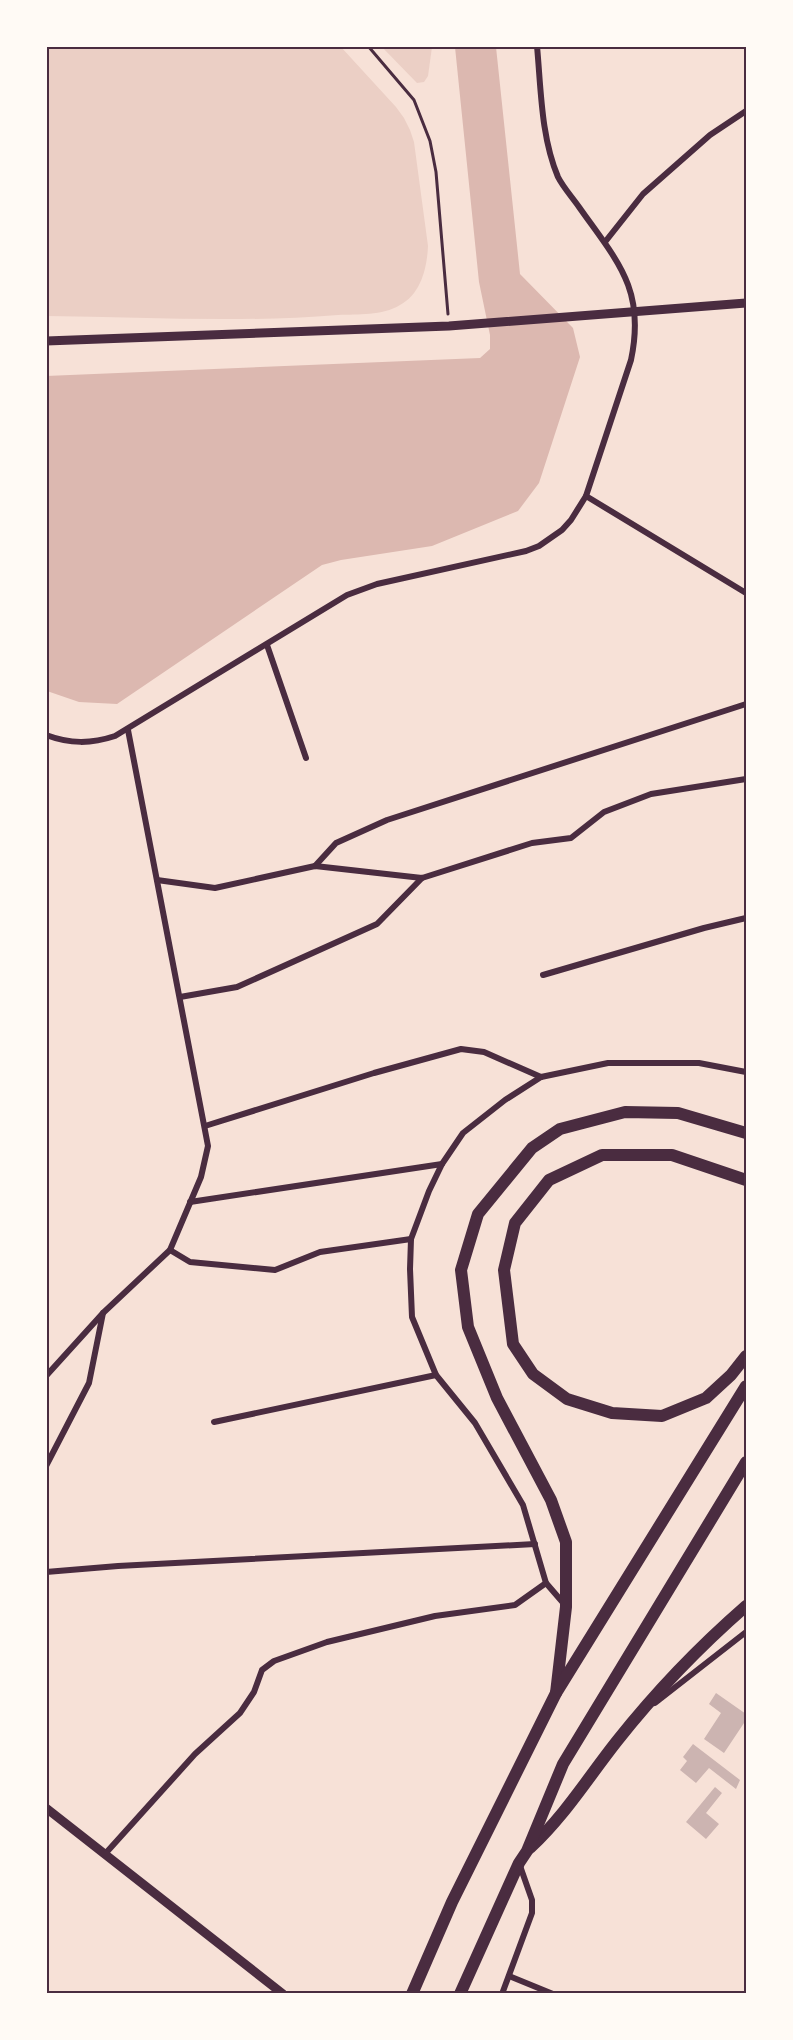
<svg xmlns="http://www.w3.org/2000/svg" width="793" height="2040" viewBox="0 0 793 2040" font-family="'DejaVu Sans',sans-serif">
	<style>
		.green { fill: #ebcfc5 }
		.water { fill: #dcb8b0 }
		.building { fill: #ccb4b1 }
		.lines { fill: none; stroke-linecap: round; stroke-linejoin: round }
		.path { stroke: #4a2c40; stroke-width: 3 }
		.minor { stroke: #4a2c40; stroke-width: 6 }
		.tertiary { stroke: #4a2c40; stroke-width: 9 }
		.trunk { stroke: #4a2c40; stroke-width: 12 }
		.neatline { fill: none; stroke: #4a2c40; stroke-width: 2 }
	</style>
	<rect width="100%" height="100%" fill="#f7e1d7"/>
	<g class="green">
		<path d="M 47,46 L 341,47 L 396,107 L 404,118 L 410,130 L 414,142 L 428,246 C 427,268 421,294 400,305 C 382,316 358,314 338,315 C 241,323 144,317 47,316 Z"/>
		<path d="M 382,47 L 432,47 L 428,76 L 424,82 L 417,83 Z"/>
	</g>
	<path class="water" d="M 455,47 L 496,47 L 520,274 L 573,328 L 580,357 L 539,483 L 518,511 L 432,546 L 341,560 L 322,565 L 117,704 L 79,702 L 47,691 L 46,376 L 480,358 L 490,349 L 490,335 L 479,282 Z"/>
	<g class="building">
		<path d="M 716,1693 L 746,1714 L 746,1720 L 724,1753 L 704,1739 L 721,1713 L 709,1704 Z"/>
		<path d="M 693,1744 L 740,1780 L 736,1789 L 709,1768 L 696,1783 L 680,1770 L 687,1761 L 683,1757 Z"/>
		<path d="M 715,1787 L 722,1793 L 706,1813 L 719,1824 L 706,1839 L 686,1822 Z"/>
	</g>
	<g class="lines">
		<path class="path" d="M 368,46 L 414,100 L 430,141 L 436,172 L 448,314"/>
		<g class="minor">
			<path d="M 605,242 L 643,194 L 710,135 L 746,111"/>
			<path d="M 586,496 L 746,593"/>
			<path d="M 267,645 L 306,758"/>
			<path d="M 46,735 C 70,744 91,744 115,736 L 347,595 L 377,584 L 526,551 L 539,546 L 562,530 L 571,520 L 586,496 L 631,360 C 646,289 617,261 579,207 C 572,197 563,187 558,177 C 541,137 541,89 537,46"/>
			<path d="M 315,866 L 336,843 L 387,820 L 746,704"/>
			<path d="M 157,880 L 215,888 L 315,866 L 422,878 L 532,843 L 571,838 L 604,812 L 651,794 L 746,779"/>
			<path d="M 543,975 L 704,928 L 746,918"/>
			<path d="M 180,997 L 237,987 L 377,924 L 422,878"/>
			<path d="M 205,1126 L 374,1073 L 461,1049 L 484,1052 L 541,1077"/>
			<path d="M 190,1202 L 442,1164"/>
			<path d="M 170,1250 L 190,1262 L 275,1270 L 320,1252 L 411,1239"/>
			<path d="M 46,1376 L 103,1313 L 170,1250 L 201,1177 L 208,1146 L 128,730"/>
			<path d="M 214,1422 L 436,1375"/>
			<path d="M 46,1466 L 89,1383 L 103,1313"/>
			<path d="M 46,1572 L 118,1566 L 535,1544"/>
			<path d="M 565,1605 L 546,1583 L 523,1505 L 475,1423 L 436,1375 L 412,1317 L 410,1269 L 411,1239 L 429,1191 L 442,1164 L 463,1133 L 505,1100 L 541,1077 L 608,1063 L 699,1063 L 746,1072"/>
			<path d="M 655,1703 L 746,1632"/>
			<path d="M 105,1854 L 195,1754 L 240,1713 L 254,1692 L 262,1670 L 274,1661 L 327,1642 L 435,1616 L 515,1605 L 546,1583"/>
			<path d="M 509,1976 L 553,1994"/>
			<path d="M 502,1994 L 532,1913 L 532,1900 L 519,1863"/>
		</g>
		<g class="tertiary">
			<path d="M 46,341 L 449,326 L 746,303"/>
			<path d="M 46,1808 L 283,1994"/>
		</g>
		<g class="trunk">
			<path d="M 746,1180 L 672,1155 L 602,1155 L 549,1180 L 515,1223 L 504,1270 L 513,1344 L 533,1374 L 567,1399 L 612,1413 L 662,1416 L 706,1398 L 731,1375 L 746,1356"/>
			<path d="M 556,1693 L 566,1607 L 566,1542 L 551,1500 L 497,1398 L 468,1327 L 461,1270 L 478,1214 L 532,1148 L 560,1129 L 625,1112 L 678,1113 L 746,1133"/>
			<path d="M 530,1848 C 566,1814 587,1779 617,1741 C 655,1693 699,1647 746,1606"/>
			<path d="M 412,1994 L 452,1902 L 556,1693 L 746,1386"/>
			<path d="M 460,1994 L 519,1863 L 527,1851 L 563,1764 L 746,1462"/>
		</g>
	</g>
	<rect width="793" height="2040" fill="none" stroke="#fffaf5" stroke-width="96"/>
	<rect x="48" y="48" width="697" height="1944" class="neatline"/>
</svg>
